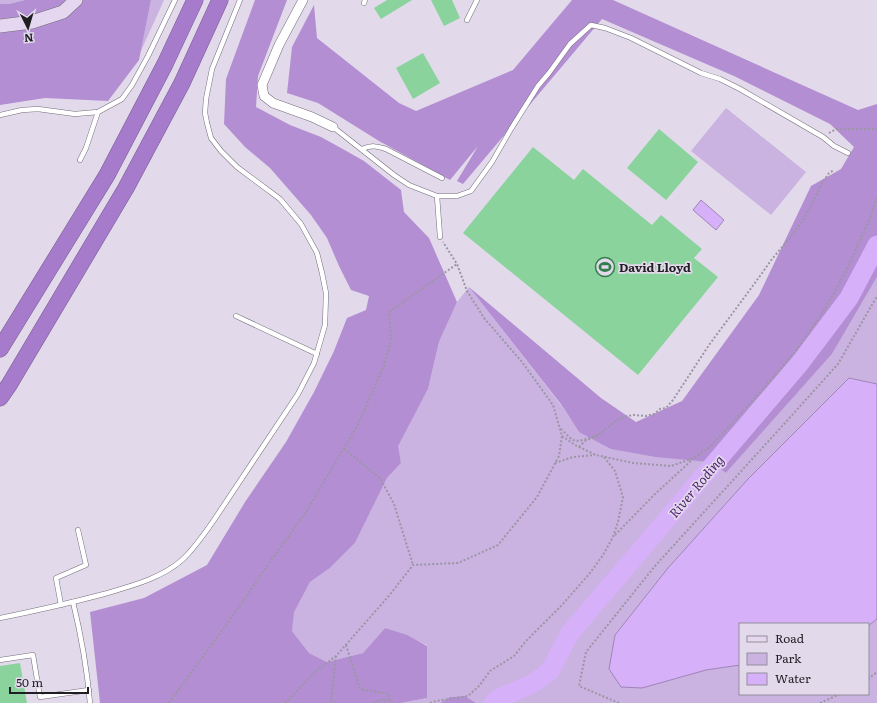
<svg xmlns="http://www.w3.org/2000/svg" width="877" height="703" viewBox="0 0 877 703" font-family="Literata,serif">
	<style>
		.green { fill: #cab2e1 }
		.forest { fill: #b38ed3 }
		.water { fill: #d6b0f8; stroke: #9f84b8 }
		.lines { fill: none; stroke-linecap: round; stroke-linejoin: round }
		.river { stroke: #d6b0f8; stroke-width: 19 }
		.building { fill: #8ad39d }
		.lane-casing { stroke: #746d7b; stroke-width: 5.5 }
		.street-casing { stroke: #746d7b; stroke-width: 10 }
		.secondary-casing { stroke: #746d7b; stroke-width: 14 }
		.highway-casing { stroke: #775a90; stroke-width: 17 }
		.path { stroke: #9c96a2; stroke-width: 2; stroke-dasharray: 2 2; stroke-linecap: butt }
		.lane { stroke: #fff; stroke-width: 4.5 }
		.street { stroke: #fff; stroke-width: 9 }
		.secondary { stroke: #e4d7ef; stroke-width: 13 }
		.highway { stroke: #a67bcb; stroke-width: 16 }
		.labels { text-anchor: middle; dominant-baseline: central; stroke-width: 3.5; stroke-linejoin: round; paint-order: stroke }
		.poi-label { font-size: 12px; font-weight: bold; fill: #201d23; stroke: #e2daea; text-anchor: start }
		.water-label { font-size: 13px; font-style: italic; fill: #522273; stroke: #e2daea }
	</style>
	<rect width="100%" height="100%" fill="#e2daea"/>
	<g class="green">
		<path d="M 0,0 L 25,0 L 9,4 L 0,4 Z"/>
		<path d="M 151,0 L 164,0 L 140,53 Z"/>
		<path d="M 726,108 L 806,172 L 771,215 L 691,151 Z"/>
		<path d="M 877,277 L 877,384 L 849,378 L 748,479 L 668,568 L 615,635 L 609,669 L 706,670 L 740,665 L 740,694 L 868,694 L 868,626 L 877,619 L 877,703 L 476,703 L 465,696 L 450,697 L 440,703 L 401,703 L 427,698 L 427,645 L 385,628 L 363,653 L 327,662 L 309,653 L 292,631 L 293,612 L 310,582 L 330,568 L 355,543 L 387,478 L 401,463 L 397,446 L 428,389 L 439,342 L 457,302 L 469,287 L 561,405 L 703,461 L 709,462 L 726,473 L 832,354 Z"/>
	</g>
	<g class="forest">
		<path d="M 25,0 L 151,0 L 139,60 L 108,101 L 45,98 L 0,105 L 0,4 L 9,4 Z"/>
		<path d="M 255,0 L 287,0 L 258,76 L 256,107 L 290,125 L 321,137 L 341,148 L 364,161 L 401,190 L 404,212 L 429,238 L 457,302 L 439,342 L 428,389 L 398,446 L 401,463 L 387,478 L 355,543 L 330,568 L 310,582 L 294,612 L 292,631 L 309,653 L 327,662 L 363,653 L 385,628 L 407,635 L 427,646 L 427,698 L 401,703 L 100,703 L 90,612 L 144,598 L 207,565 L 245,502 L 286,442 L 314,392 L 334,351 L 347,318 L 366,310 L 369,296 L 351,290 L 339,266 L 327,238 L 311,215 L 270,168 L 245,147 L 224,124 L 226,79 Z"/>
		<path d="M 572,0 L 613,0 L 858,110 L 877,104 L 877,277 L 832,354 L 726,473 L 709,462 L 656,457 L 611,449 L 579,432 L 564,408 L 469,287 L 601,398 L 636,422 L 682,401 L 759,295 L 811,186 L 841,169 L 854,147 L 830,124 L 734,76 L 602,19 L 463,184 L 457,181 L 478,146 L 450,180 L 379,141 L 318,103 L 287,93 L 292,47 L 314,5 L 317,38 L 399,103 L 416,111 L 513,70 Z"/>
		<path d="M 465,696 L 476,703 L 440,703 L 450,697 Z"/>
	</g>
	<g class="water">
		<path d="M 701,200 L 724,220 L 716,230 L 693,210 Z"/>
		<path d="M 849,378 L 877,384 L 877,619 L 868,626 L 868,624 L 740,624 L 740,665 L 706,670 L 642,688 L 621,687 L 609,669 L 615,635 L 668,568 L 748,479 Z"/>
	</g>
	<g class="lines">
		<path class="river" d="M 493,703 L 497,699 L 532,684 L 550,671 L 570,633 L 800,363 L 849,298 L 877,245"/>
	</g>
	<g class="building">
		<path d="M 387,0 L 412,0 L 381,19 L 374,8 Z"/>
		<path d="M 431,0 L 452,0 L 460,18 L 444,26 Z"/>
		<path d="M 423,53 L 440,83 L 413,99 L 396,68 Z"/>
		<path d="M 659,129 L 698,162 L 666,200 L 627,168 Z"/>
		<path d="M 533,147 L 574,180 L 583,169 L 652,225 L 661,215 L 702,249 L 694,258 L 718,277 L 638,375 L 463,233 Z"/>
		<path d="M 20,663 L 27,703 L 0,703 L 0,666 Z"/>
	</g>
	<g class="lines">
		<g class="lane-casing">
			<g id="lane">
				<path d="M 364,3 L 365,0"/>
				<path d="M 467,20 L 477,0"/>
				<path d="M 0,115 L 22,110 L 38,109 L 75,114 L 98,112 L 122,99 L 132,85 L 148,56 L 175,0"/>
				<path d="M 333,127 L 394,175 L 409,185 L 437,196 L 457,196 L 471,191 L 492,162 L 511,129 L 538,86 L 549,73 L 570,44 L 591,25 L 605,28 L 631,38 L 701,73 L 720,79 L 740,89 L 823,137 L 834,146 L 848,153"/>
				<path d="M 362,149 C 372,145 376,146 386,149 L 442,178"/>
				<path d="M 80,160 L 86,148 L 98,112"/>
				<path d="M 437,196 L 440,237"/>
				<path d="M 236,316 L 317,354"/>
				<path d="M 73,602 C 81,635 87,669 90,703"/>
				<path d="M 61,605 L 56,578 L 86,565 L 78,530"/>
				<path d="M 0,618 C 35,611 70,603 104,594 C 131,586 160,579 182,560 C 193,550 205,533 214,520 L 298,394 L 314,363 L 325,325 L 326,293 L 322,273 L 317,253 L 301,224 L 280,199 L 237,167 L 221,151 L 211,138 L 207,123 L 205,113 L 206,99 L 212,69 L 240,0"/>
				<path d="M 0,660 L 33,655 L 40,697 L 89,690"/>
			</g>
		</g>
		<g class="street-casing">
			<path id="street" d="M 303,0 L 279,45 L 262,85 L 264,96 L 273,103 L 312,117 L 333,127"/>
		</g>
		<g class="secondary-casing">
			<path id="secondary" d="M 0,26 L 32,22 L 63,12 L 76,0"/>
		</g>
		<g class="highway-casing">
			<g id="highway">
				<path d="M 0,349 L 107,175 L 165,64 L 195,0"/>
				<path d="M 0,398 L 9,385 L 126,188 L 182,83 L 220,0"/>
			</g>
		</g>
		<g class="path">
			<path d="M 829,133 L 836,129 L 877,129"/>
			<path d="M 561,429 C 564,431 570,439 573,440 C 581,443 592,436 599,434"/>
			<path d="M 562,436 L 575,445 L 596,455 L 633,463 L 671,466 L 694,458 L 710,447 L 757,396 L 796,351 L 825,309 L 845,273 L 868,223 L 877,198"/>
			<path d="M 579,447 L 585,441 L 597,436 L 617,420 L 627,416 L 634,415 L 646,416 L 654,414 L 660,409 L 666,408 L 673,400 L 709,345 L 752,287 L 760,276 L 772,259 L 789,239 L 801,223 L 809,210 L 822,183 L 829,173 L 834,170"/>
			<path d="M 344,449 L 380,478 L 394,504 L 413,565"/>
			<path d="M 555,463 L 573,457 L 595,455"/>
			<path d="M 615,535 L 655,494 L 693,459"/>
			<path d="M 346,645 L 360,689 L 389,694 L 389,701"/>
			<path d="M 868,679 L 877,672"/>
			<path d="M 169,703 L 231,618 L 270,562 L 306,512 L 357,426 L 384,366 L 391,339 L 389,312 L 457,264"/>
			<path d="M 285,703 L 316,671 L 336,656 L 388,597 L 413,565 L 458,563 L 498,545 L 537,497 L 559,456 L 562,436 L 553,405 L 522,362 L 484,318 L 467,291 L 457,264 L 443,242"/>
			<path d="M 335,703 L 331,701 L 336,656"/>
			<path d="M 373,703 L 381,700 L 392,701 L 392,703"/>
			<path d="M 430,703 L 436,701 L 468,696 L 479,686 L 490,671 L 514,656 L 526,641 L 562,605 L 590,573 L 603,555 L 613,537 L 618,522 L 623,497 L 615,471 L 604,457"/>
			<path d="M 619,703 L 579,686 L 586,652 L 655,566 L 784,424 L 838,364 L 877,296"/>
			<path d="M 820,703 L 840,694"/>
		</g>
		<use href="#lane" class="lane"/>
		<use href="#street" class="street"/>
		<use href="#secondary" class="secondary"/>
		<use href="#highway" class="highway"/>
	</g>
	<defs>
		<g id="stadium-ring" transform="scale(1)"><circle r="9.5" fill="#e2daea" stroke="#337e4c" stroke-width="1.5"/><path d="M0-5a6.5 5 0 1 0 0 10a6.5 5 0 1 0 0-10ZM-3.5-1.8h7v3.6h-7Z" fill="#337e4c"/></g>
	</defs>
	<g fill-rule="evenodd">
		<use href="#stadium-ring" x="605" y="267"/>
	</g>
	<g class="labels">
		<g class="poi-label">
			<text x="619" y="267">David Lloyd</text>
		</g>
		<g class="water-label">
			<text transform="translate(696 486) rotate(-50)">River Roding</text>
		</g>
	</g>
	<rect x="739" y="623" width="130" height="72" fill="#e2daea" stroke="#948e9a"/>
	<rect x="747" y="636" width="20" height="6" fill="#e4d7ef" stroke="#948e9a"/>
	<text x="775" y="643" font-size="12" fill="#201d23">Road</text>
	<rect x="747" y="653" width="20" height="12" fill="#cab2e1" stroke="#948e9a"/>
	<text x="775" y="663" font-size="12" fill="#201d23">Park</text>
	<rect x="747" y="673" width="20" height="12" fill="#d6b0f8" stroke="#948e9a"/>
	<text x="775" y="683" font-size="12" fill="#201d23">Water</text>
	<g transform="translate(28 28) rotate(175)" stroke="#e2daea" stroke-width="3" paint-order="stroke">
	<path d="M0-3L7 15L0 10L-7 15Z" fill="#201d23"/>
	<text y="-6" font-size="11" font-weight="bold" text-anchor="middle" fill="#201d23">N</text>
	</g>
	<path d="M10 687v6h78v-6" fill="none" stroke="#201d23" stroke-width="2"/>
	<text x="16" y="687" font-size="12" fill="#201d23" stroke="#e2daea" stroke-width="3" paint-order="stroke">50 m</text>
</svg>
